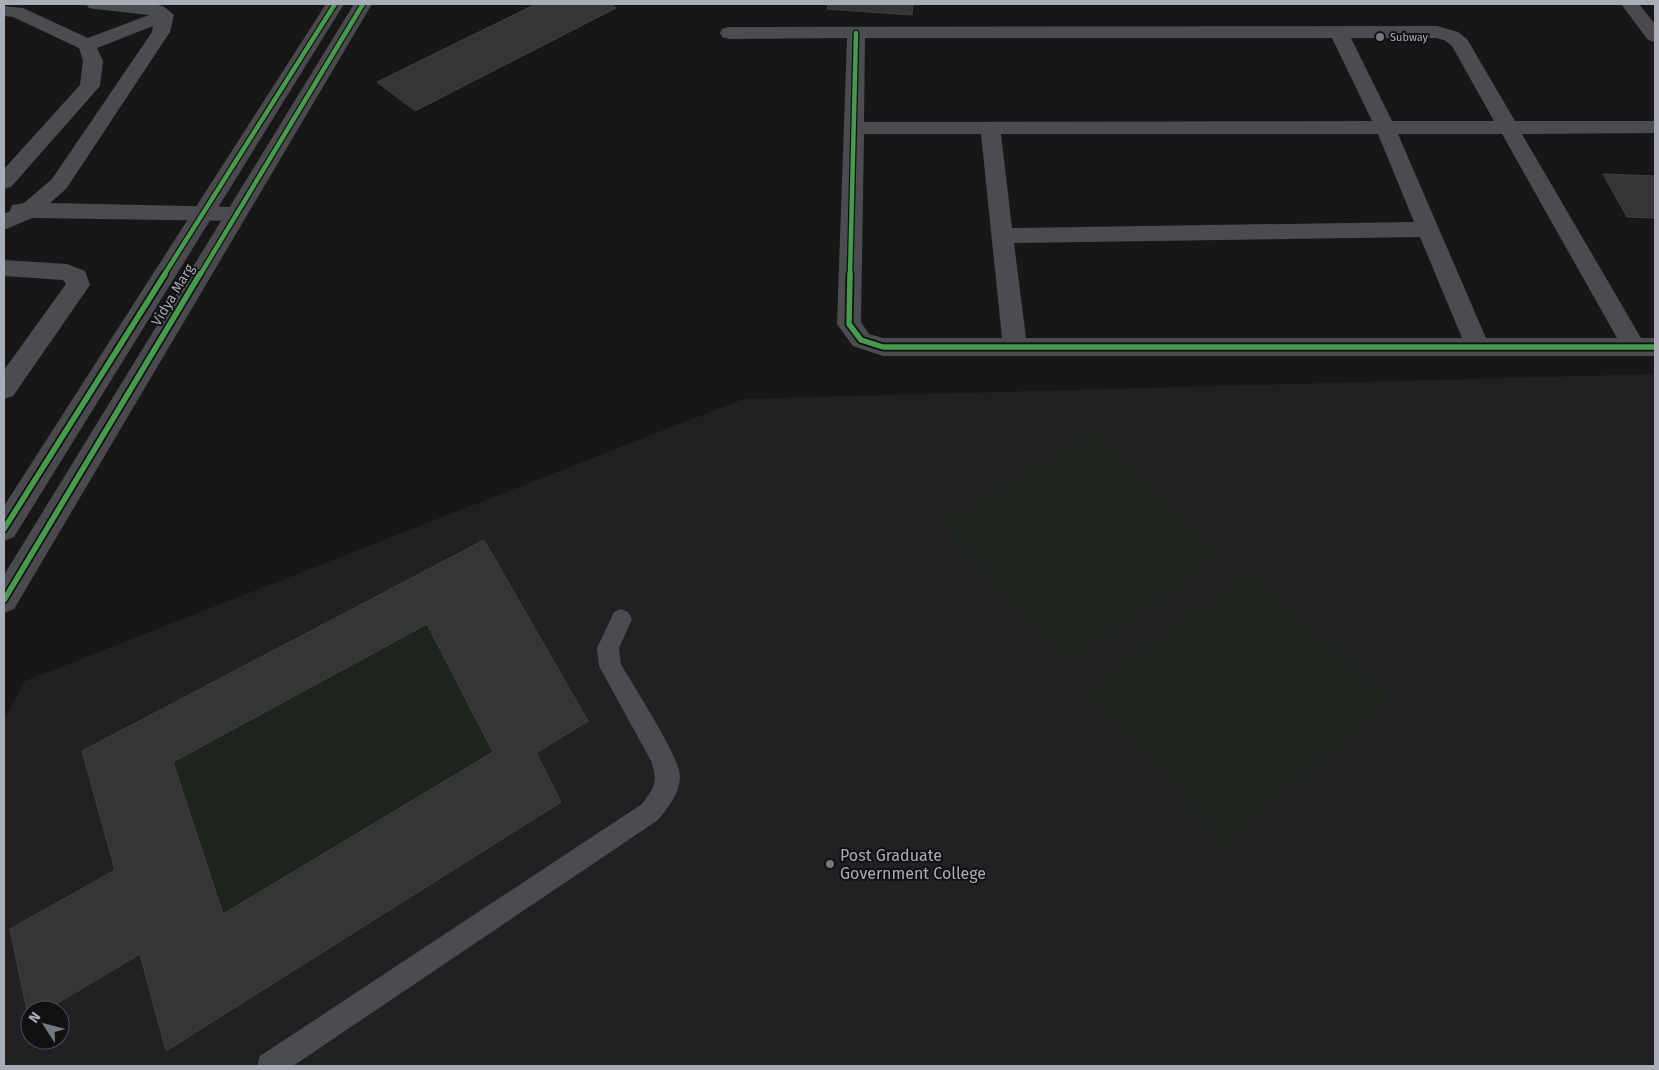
<svg xmlns="http://www.w3.org/2000/svg" width="1659" height="1070" viewBox="0 0 1659 1070" font-family="'Fira Sans',sans-serif">
	<style>
		.built { fill: #212123; fill-rule: evenodd }
		.green { fill: #1d241e }
		.building { fill: #353536; stroke: #3f4043; fill-rule: evenodd }
		.lines { fill: none; stroke-linecap: round; stroke-linejoin: round }
		.lane { fill: #4b4c50; fill-rule: evenodd }
		.street { fill: #4b4c50; fill-rule: evenodd }
		.secondary { fill: #4a4a4e; fill-rule: evenodd }
		.cycleway-far1-casing { stroke: #111113; stroke-width: 7 }
		.cycleway-casing { stroke: #111113; stroke-width: 9 }
		.cycleway-far1 { stroke: #469c4c; stroke-width: 4.5 }
		.cycleway { stroke: #469c4c; stroke-width: 5.5 }
		.poi-dot { fill: #757880; stroke: #111113; stroke-width: 2 }
		.labels { text-anchor: middle; dominant-baseline: central; stroke-width: 4; stroke-linejoin: round; paint-order: stroke }
		.far-poi-label { font-size: 11px; fill: #a8adb8; stroke: #111113; text-anchor: start }
		.street-label { font-size: 14px; fill: #a8adb8; stroke: #111113 }
		.near-poi-label { font-size: 16px; fill: #a8adb8; stroke: #111113; text-anchor: start }
	</style>
	<rect width="100%" height="100%" fill="#171717"/>
	<path class="built" d="M 1655,374 L 1655,1066 L 4,1066 L 4,719 L 25,681 L 743,399 ZM 30,1010 L 60,1010 L 60,1040 L 30,1040 Z"/>
	<g class="green">
		<path d="M 1096,431 L 1223,553 L 1070,663 L 942,524 Z"/>
		<path d="M 1252,570 L 1390,699 L 1225,844 L 1086,691 Z"/>
		<path d="M 427,624 L 493,752 L 223,914 L 173,762 Z"/>
	</g>
	<g class="building">
		<path d="M 536,4 L 610,4 L 616,8 L 415,111 L 377,82 Z"/>
		<path d="M 828,4 L 913,4 L 912,15 L 827,9 Z"/>
		<path d="M 1603,174 L 1655,176 L 1655,218 L 1627,217 Z"/>
		<path d="M 484,540 L 588,721 L 536,753 L 561,802 L 166,1051 L 140,954 L 46,1010 L 30,1010 L 29,1020 L 10,929 L 115,870 L 82,751 ZM 427,624 L 493,752 L 223,914 L 173,762 Z"/>
	</g>
	<g class="lines">
		<path class="lane" d="M 621,609 L 628,612 L 632,619 L 619,648 L 621,664 C 633,686 679,755 680,776 C 680,793 668,808 658,820 L 293,1066 L 257,1066 L 260,1056 L 642,804 C 655,787 658,782 651,761 L 599,666 L 597,648 L 614,612 Z"/>
		<g class="street">
			<path d="M 86,4 L 157,5 L 163,6 L 174,15 L 170,32 L 66,189 L 50,203 L 236,207 L 244,209 L 247,214 L 244,219 L 236,221 L 32,218 L 4,230 L 4,214 L 10,211 L 12,205 L 24,203 L 52,179 L 152,32 L 153,26 L 97,48 L 103,61 L 100,86 L 11,187 L 4,189 L 4,169 L 80,85 L 83,61 L 79,48 L 13,17 L 4,16 L 4,6 L 23,8 L 88,38 L 149,15 L 95,9 L 89,8 Z"/>
			<path d="M 1437,26 L 1458,32 L 1467,39 L 1515,121 L 1655,121 L 1655,133 L 1522,134 L 1641,338 L 1655,338 L 1655,356 L 883,356 L 853,346 L 837,324 L 847,38 L 729,39 L 722,37 L 720,33 L 722,29 L 729,27 ZM 865,38 L 1332,38 L 1372,121 L 864,122 ZM 1351,38 L 1436,38 L 1444,40 L 1452,46 L 1494,121 L 1392,121 ZM 864,134 L 981,134 L 1002,338 L 883,338 L 869,334 L 861,322 ZM 1001,134 L 1378,134 L 1414,222 L 1012,228 ZM 1398,134 L 1502,134 L 1617,338 L 1486,338 ZM 1420,237 L 1462,338 L 1026,338 L 1014,243 Z"/>
			<path d="M 4,260 L 67,264 L 85,271 L 90,285 L 13,396 L 4,399 L 4,370 L 66,284 L 63,280 L 4,276 Z"/>
		</g>
		<g class="secondary">
			<path d="M 326,4 L 344,4 L 14,537 L 4,541 L 4,506 Z"/>
			<path d="M 354,4 L 372,4 L 14,609 L 4,613 L 4,575 Z"/>
			<path d="M 1621,4 L 1639,4 L 1655,24 L 1655,42 L 1648,40 Z"/>
		</g>
		<g class="cycleway-far1-casing">
			<g id="cycleway-far1">
				<path d="M 164,275 L 335,4"/>
				<path d="M 200,275 L 363,4"/>
				<path d="M 850,275 L 856,33"/>
			</g>
		</g>
		<g class="cycleway-casing">
			<g id="cycleway">
				<path d="M 850,274 L 849,324 L 861,340 L 883,347 L 1655,347"/>
				<path d="M 4,529 L 165,274"/>
				<path d="M 4,600 L 200,274"/>
			</g>
		</g>
		<use href="#cycleway-far1" class="cycleway-far1"/>
		<use href="#cycleway" class="cycleway"/>
	</g>
	<g class="poi-dot">
		<circle cx="1380" cy="37" r="5"/>
		<circle cx="830" cy="864" r="5"/>
	</g>
	<g class="labels">
		<g class="far-poi-label">
			<text x="1390" y="37">Subway</text>
		</g>
		<g class="street-label">
			<text transform="translate(173 295) rotate(-59)">Vidya Marg</text>
		</g>
		<g class="near-poi-label">
			<text x="840" y="855">Post Graduate<tspan x="840" dy="18">Government College</tspan></text>
		</g>
	</g>
	<rect width="1659" height="1070" fill="none" stroke="#a8adb8" stroke-width="10"/>
	<g transform="translate(45 1025) rotate(306)"><circle r="24" fill="#111113" stroke="#4d4f55"/>
	<path d="M0-4L9 19L0 12L-9 19Z" fill="#757880"/>
	<text y="-8" font-size="14" font-weight="bold" text-anchor="middle" fill="#a8adb8">N</text>
	</g>
</svg>
